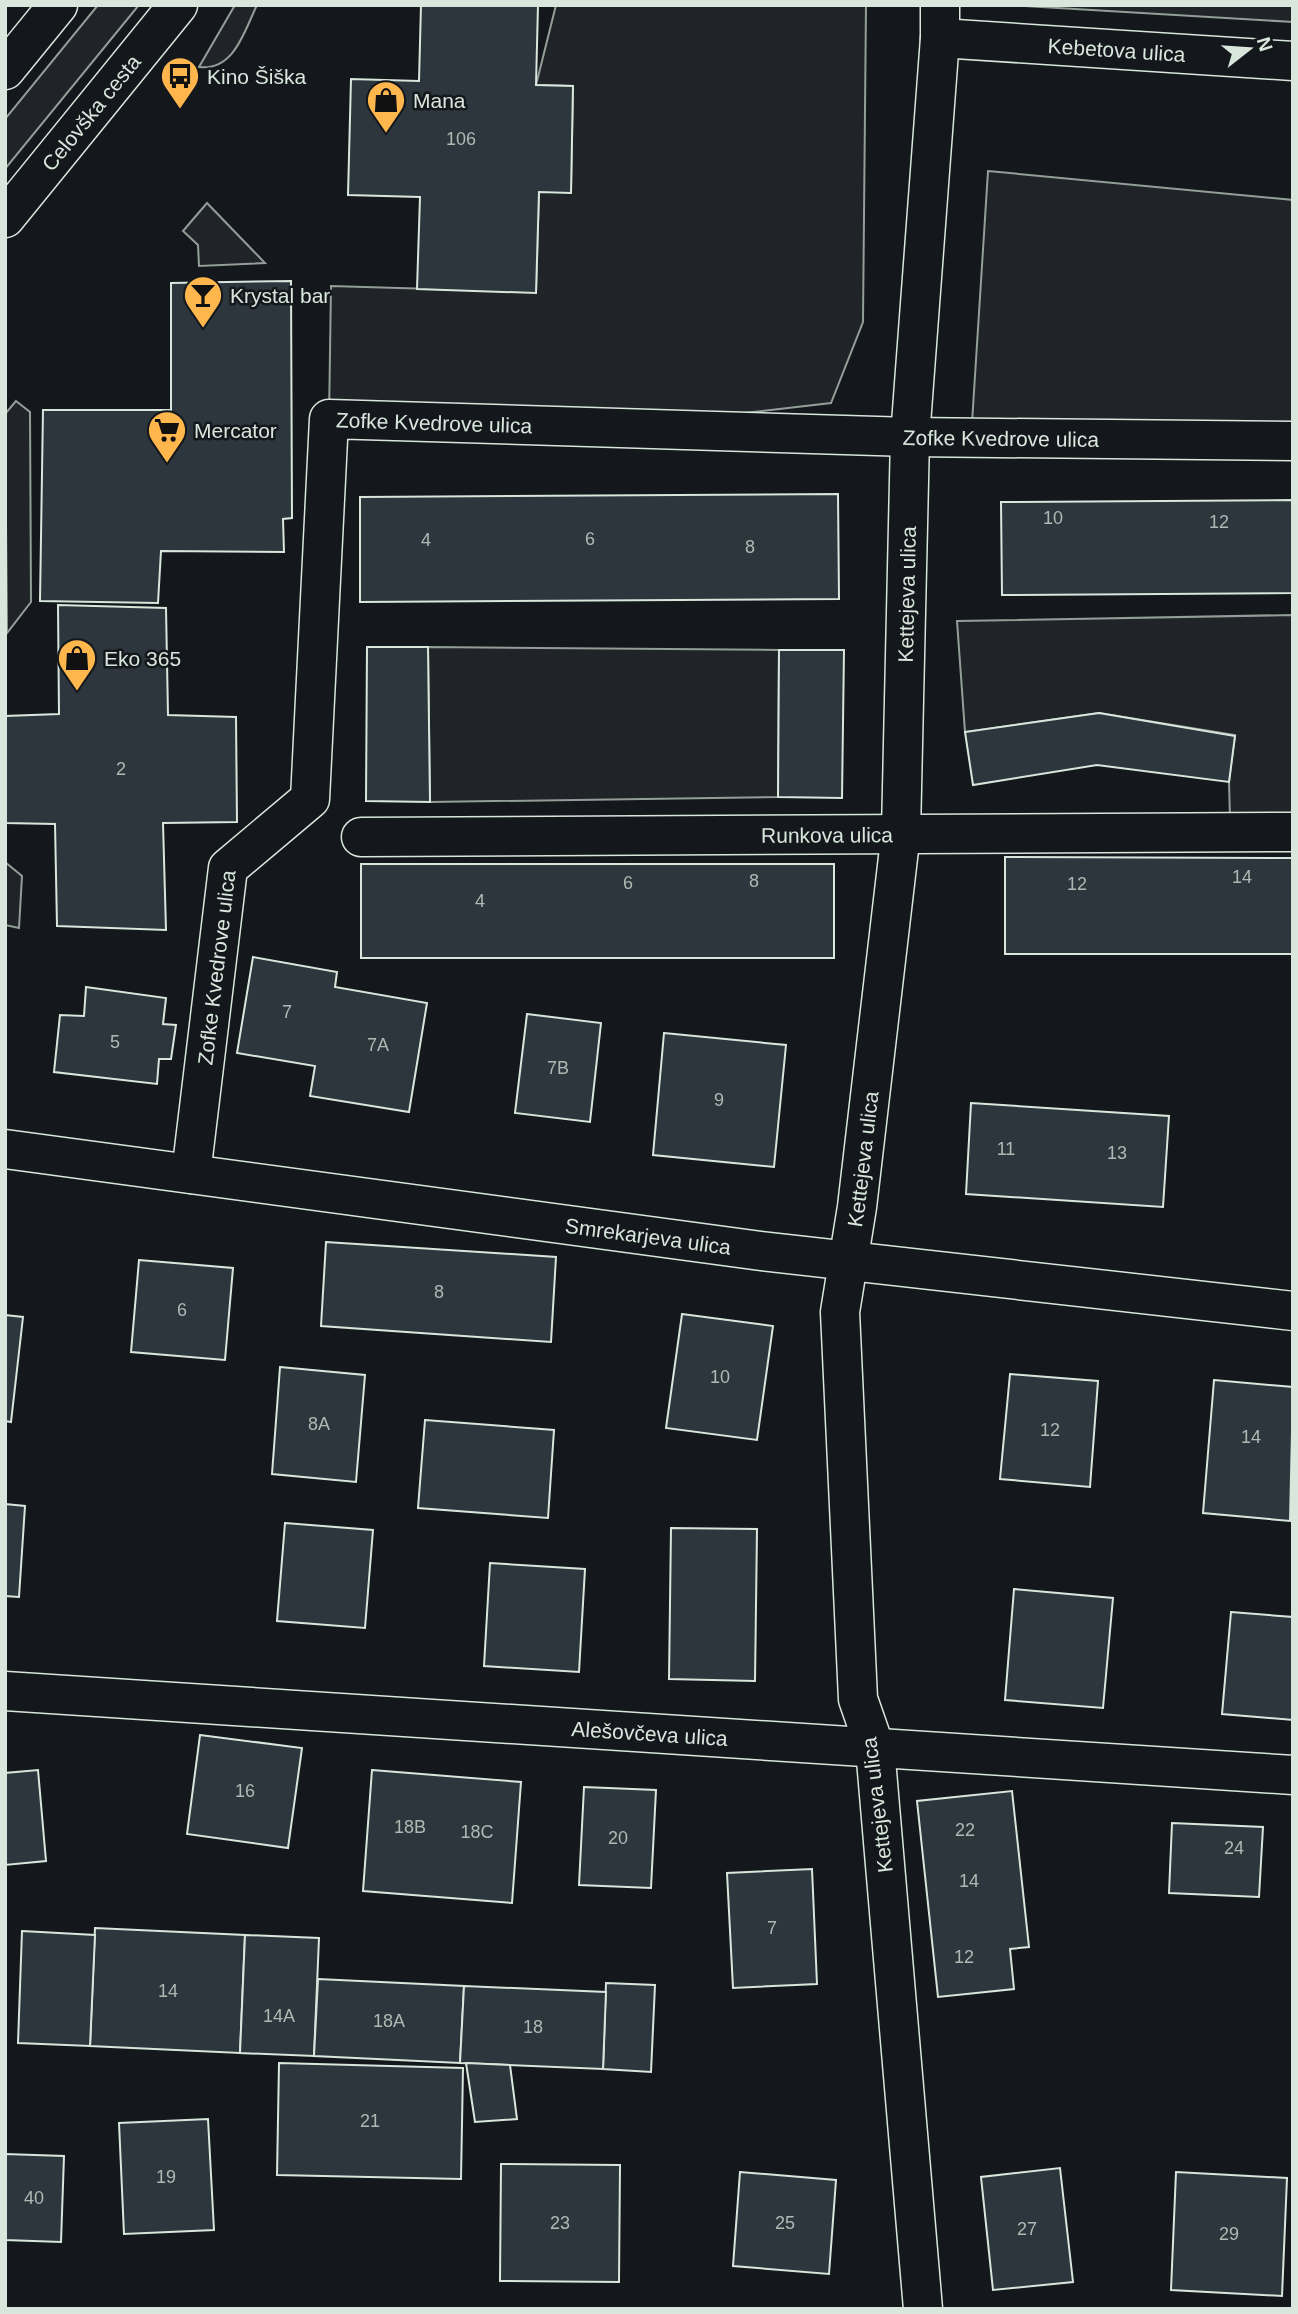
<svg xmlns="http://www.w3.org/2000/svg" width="1298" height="2314" viewBox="0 0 1298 2314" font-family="Helvetica,sans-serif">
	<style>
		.green { fill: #202428; stroke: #939e99; stroke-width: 2 }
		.building { fill: #2c363c; stroke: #d8e6dc; stroke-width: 2 }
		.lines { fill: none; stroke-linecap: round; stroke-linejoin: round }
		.street-casing { stroke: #d8e6dc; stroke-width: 41 }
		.secondary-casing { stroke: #d8e6dc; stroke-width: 41 }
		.primary-casing { stroke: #d8e6dc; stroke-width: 41 }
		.street { stroke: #14181c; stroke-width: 38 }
		.secondary { stroke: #14181c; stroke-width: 38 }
		.primary { stroke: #14181c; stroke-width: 38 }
		.labels { text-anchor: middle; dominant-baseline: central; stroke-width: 5; stroke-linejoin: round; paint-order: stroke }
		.number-label { font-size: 18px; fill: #adbab4 }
		.street-label { font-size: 21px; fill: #d8e6dc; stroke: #14181c }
		.poi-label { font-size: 21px; fill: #d8e6dc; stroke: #14181c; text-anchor: start }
	</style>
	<rect width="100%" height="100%" fill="#14181c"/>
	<g class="green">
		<path d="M 98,5 L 139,5 L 5,169 L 5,119 Z"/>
		<path d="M 235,5 L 257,5 C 244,32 234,71 199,67 Z"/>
		<path d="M 556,5 L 866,5 L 863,322 L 831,403 L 606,429 L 329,419 L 331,286 L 536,292 L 539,192 L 571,192 L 573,86 L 536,85 Z"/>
		<path d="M 1009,5 L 1293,5 L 1293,22 Z"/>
		<path d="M 988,171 L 1293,200 L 1293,424 L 972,423 Z"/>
		<path d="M 207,203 L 265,263 L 199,266 L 198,245 L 183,231 Z"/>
		<path d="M 16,401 L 30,412 L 31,602 L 7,633 L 5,414 Z"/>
		<path d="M 1293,615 L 1293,817 L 1230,818 L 1229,782 L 1235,735 L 1099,713 L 965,732 L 957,621 Z"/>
		<path d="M 428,647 L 779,650 L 778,797 L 430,802 Z"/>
		<path d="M 5,862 L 22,876 L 19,928 L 5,925 Z"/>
	</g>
	<g class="building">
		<path d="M 421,5 L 538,5 L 536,85 L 573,86 L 571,193 L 539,192 L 536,293 L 417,289 L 420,197 L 348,195 L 351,79 L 419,81 Z"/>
		<path d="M 291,281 L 292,518 L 283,519 L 284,552 L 161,551 L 158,603 L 40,601 L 43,410 L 171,410 L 171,283 Z"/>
		<path d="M 838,494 L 839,599 L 360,602 L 360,497 Z"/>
		<path d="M 1293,500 L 1293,593 L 1002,595 L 1001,502 Z"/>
		<path d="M 58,605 L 166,608 L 168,715 L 236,717 L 237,822 L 163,823 L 166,930 L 57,926 L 55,824 L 5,823 L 5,716 L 59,714 Z"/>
		<path d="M 367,647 L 428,647 L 430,802 L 366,801 Z"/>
		<path d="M 779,650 L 844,650 L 842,798 L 778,797 Z"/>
		<path d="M 1099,713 L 1235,736 L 1229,782 L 1097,765 L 973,785 L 965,732 Z"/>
		<path d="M 1005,857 L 1293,858 L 1293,954 L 1005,954 Z"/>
		<rect x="361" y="864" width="473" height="94"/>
		<path d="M 253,957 L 337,972 L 335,987 L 427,1003 L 409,1112 L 310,1096 L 315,1066 L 237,1053 Z"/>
		<path d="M 86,987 L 166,998 L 163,1024 L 176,1025 L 171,1059 L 159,1059 L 157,1084 L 54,1072 L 60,1015 L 84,1016 Z"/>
		<path d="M 527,1014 L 601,1023 L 590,1122 L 515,1113 Z"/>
		<path d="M 664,1033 L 786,1045 L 774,1167 L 653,1155 Z"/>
		<path d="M 971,1103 L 1169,1116 L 1163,1207 L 966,1194 Z"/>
		<path d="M 326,1242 L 556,1257 L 551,1342 L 321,1326 Z"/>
		<path d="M 139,1260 L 233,1268 L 225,1360 L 131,1352 Z"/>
		<path d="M 682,1314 L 773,1326 L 757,1440 L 666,1428 Z"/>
		<path d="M 5,1315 L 23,1317 L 11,1422 L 5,1421 Z"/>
		<path d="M 280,1367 L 365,1375 L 356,1482 L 272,1474 Z"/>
		<path d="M 1010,1374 L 1098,1381 L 1090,1487 L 1000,1479 Z"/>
		<path d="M 1214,1380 L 1293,1387 L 1290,1521 L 1203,1513 Z"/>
		<path d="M 425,1420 L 554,1430 L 548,1518 L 418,1508 Z"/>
		<path d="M 5,1504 L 25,1506 L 19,1597 L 5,1596 Z"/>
		<path d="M 285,1523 L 373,1530 L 365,1628 L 277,1621 Z"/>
		<path d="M 671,1528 L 757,1529 L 755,1681 L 669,1679 Z"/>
		<path d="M 490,1563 L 585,1569 L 579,1672 L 484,1666 Z"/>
		<path d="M 1014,1589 L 1113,1598 L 1103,1708 L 1005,1700 Z"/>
		<path d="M 1231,1612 L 1293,1617 L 1293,1720 L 1222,1714 Z"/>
		<path d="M 200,1735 L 302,1748 L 288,1848 L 187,1834 Z"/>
		<path d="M 38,1770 L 46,1861 L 5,1865 L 5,1773 Z"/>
		<path d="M 372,1770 L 521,1782 L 512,1903 L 363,1891 Z"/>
		<path d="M 584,1787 L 656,1790 L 651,1888 L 579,1885 Z"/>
		<path d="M 1012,1791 L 1029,1947 L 1010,1949 L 1014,1989 L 938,1997 L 917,1801 Z"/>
		<path d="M 1172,1823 L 1263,1827 L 1259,1897 L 1169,1893 Z"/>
		<path d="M 812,1869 L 817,1984 L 733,1988 L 727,1873 Z"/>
		<path d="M 95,1928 L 245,1935 L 240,2053 L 90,2046 Z"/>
		<path d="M 22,1931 L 95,1935 L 90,2046 L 18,2043 Z"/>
		<path d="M 245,1935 L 319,1938 L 314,2056 L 240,2053 Z"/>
		<path d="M 318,1979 L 464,1986 L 460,2063 L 314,2056 Z"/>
		<path d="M 606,1983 L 655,1985 L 651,2072 L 603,2069 Z"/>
		<path d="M 464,1986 L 606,1992 L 603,2069 L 460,2063 Z"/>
		<path d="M 279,2063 L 463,2068 L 461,2179 L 277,2175 Z"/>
		<path d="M 466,2063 L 510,2065 L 517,2119 L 475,2122 Z"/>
		<path d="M 208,2119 L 214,2230 L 124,2234 L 119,2123 Z"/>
		<path d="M 5,2154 L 64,2156 L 61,2242 L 5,2240 Z"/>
		<path d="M 501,2164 L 620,2165 L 619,2282 L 500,2281 Z"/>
		<path d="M 1060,2168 L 1073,2282 L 993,2290 L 981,2177 Z"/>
		<path d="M 740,2172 L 836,2180 L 829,2274 L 733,2266 Z"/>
		<path d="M 1176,2172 L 1287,2178 L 1282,2296 L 1171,2290 Z"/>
	</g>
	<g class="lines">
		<g class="street-casing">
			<g id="street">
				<path id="s1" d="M 940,38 L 1293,61"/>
				<path id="s2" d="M 361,837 L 1293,832"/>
				<path id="s3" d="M 191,1174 L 228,868 L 310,799 L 329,419 L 910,437 L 1293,441"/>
				<path id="s4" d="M 5,1691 L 1293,1775"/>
				<path id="s5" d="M 923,2309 L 875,1748 L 858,1699 L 840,1312 L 857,1207 L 901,832 L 910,437 L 940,38 L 940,5"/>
			</g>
		</g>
		<g class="secondary-casing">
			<g id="secondary">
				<path id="s6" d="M 5,1149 L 761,1251 L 1293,1311"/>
			</g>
		</g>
		<g class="primary-casing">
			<g id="primary">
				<path d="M 5,70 L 58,5"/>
				<path id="s7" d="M 5,218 L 178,5"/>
			</g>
		</g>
		<use href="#street" class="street"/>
		<use href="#secondary" class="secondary"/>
		<use href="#primary" class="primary"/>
	</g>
	<defs>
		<g id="bus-pin" transform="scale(2.0125)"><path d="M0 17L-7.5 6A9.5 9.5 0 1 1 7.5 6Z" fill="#ffb74d" stroke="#14181c"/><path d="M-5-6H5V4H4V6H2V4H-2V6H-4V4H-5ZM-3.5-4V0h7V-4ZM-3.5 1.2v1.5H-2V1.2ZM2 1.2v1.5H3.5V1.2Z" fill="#111"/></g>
		<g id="shop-pin" transform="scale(2.0125)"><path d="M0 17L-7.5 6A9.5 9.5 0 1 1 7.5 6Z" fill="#ffb74d" stroke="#14181c"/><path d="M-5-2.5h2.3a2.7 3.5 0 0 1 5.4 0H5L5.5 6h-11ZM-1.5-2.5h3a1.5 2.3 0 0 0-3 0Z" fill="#111"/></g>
		<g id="bar-pin" transform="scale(2.0125)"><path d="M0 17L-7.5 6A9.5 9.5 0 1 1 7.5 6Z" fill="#ffb74d" stroke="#14181c"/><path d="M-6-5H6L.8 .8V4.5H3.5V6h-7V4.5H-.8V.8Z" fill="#111"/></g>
		<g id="supermarket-pin" transform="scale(2.0125)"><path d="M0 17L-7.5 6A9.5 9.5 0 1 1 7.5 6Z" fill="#ffb74d" stroke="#14181c"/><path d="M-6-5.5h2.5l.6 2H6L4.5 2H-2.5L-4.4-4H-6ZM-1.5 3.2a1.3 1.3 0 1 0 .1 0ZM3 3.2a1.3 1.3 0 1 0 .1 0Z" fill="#111"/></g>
	</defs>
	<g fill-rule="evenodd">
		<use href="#bus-pin" x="180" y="76"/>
		<use href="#shop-pin" x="386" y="100"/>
		<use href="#bar-pin" x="203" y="295"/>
		<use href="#supermarket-pin" x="167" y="430"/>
		<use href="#shop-pin" x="77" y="658"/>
	</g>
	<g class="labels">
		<g class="number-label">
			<text x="461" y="139">106</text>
			<text x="1053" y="518">10</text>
			<text x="1219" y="522">12</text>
			<text x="590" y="539">6</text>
			<text x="426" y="540">4</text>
			<text x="750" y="547">8</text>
			<text x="121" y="769">2</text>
			<text x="1242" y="877">14</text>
			<text x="754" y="881">8</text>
			<text x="628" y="883">6</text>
			<text x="1077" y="884">12</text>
			<text x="480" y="901">4</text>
			<text x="287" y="1012">7</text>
			<text x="115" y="1042">5</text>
			<text x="378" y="1045">7A</text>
			<text x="558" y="1068">7B</text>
			<text x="719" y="1100">9</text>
			<text x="1006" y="1149">11</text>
			<text x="1117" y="1153">13</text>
			<text x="439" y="1292">8</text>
			<text x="182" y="1310">6</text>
			<text x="720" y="1377">10</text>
			<text x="319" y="1424">8A</text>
			<text x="1050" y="1430">12</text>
			<text x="1251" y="1437">14</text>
			<text x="245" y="1791">16</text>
			<text x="410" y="1827">18B</text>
			<text x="965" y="1830">22</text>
			<text x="477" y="1832">18C</text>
			<text x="618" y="1838">20</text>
			<text x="1234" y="1848">24</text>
			<text x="969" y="1881">14</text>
			<text x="772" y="1928">7</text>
			<text x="964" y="1957">12</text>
			<text x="168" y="1991">14</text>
			<text x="279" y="2016">14A</text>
			<text x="389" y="2021">18A</text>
			<text x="533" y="2027">18</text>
			<text x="370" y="2121">21</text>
			<text x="166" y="2177">19</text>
			<text x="34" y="2198">40</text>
			<text x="560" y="2223">23</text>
			<text x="785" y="2223">25</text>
			<text x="1027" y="2229">27</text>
			<text x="1229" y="2234">29</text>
		</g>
		<g class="street-label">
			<text stroke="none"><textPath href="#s1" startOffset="177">Kebetova ulica</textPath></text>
			<text stroke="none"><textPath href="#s7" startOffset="136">Celovška cesta</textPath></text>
			<text stroke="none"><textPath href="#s3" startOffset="901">Zofke Kvedrove ulica</textPath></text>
			<text stroke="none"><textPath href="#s3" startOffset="1468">Zofke Kvedrove ulica</textPath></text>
			<text stroke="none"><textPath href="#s5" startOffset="1724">Kettejeva ulica</textPath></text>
			<text stroke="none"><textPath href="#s2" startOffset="466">Runkova ulica</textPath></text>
			<text stroke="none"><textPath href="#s3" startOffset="208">Zofke Kvedrove ulica</textPath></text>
			<text stroke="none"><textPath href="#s5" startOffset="1157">Kettejeva ulica</textPath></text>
			<text stroke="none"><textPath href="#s6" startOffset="649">Smrekarjeva ulica</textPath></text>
			<text stroke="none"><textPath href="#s4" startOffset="646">Alešovčeva ulica</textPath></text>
			<text transform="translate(877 1805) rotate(-97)">Kettejeva ulica</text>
		</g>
		<g class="poi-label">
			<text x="207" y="76">Kino Šiška</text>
			<text x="413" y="100">Mana</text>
			<text x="230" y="295">Krystal bar</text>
			<text x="194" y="430">Mercator</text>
			<text x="104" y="658">Eko 365</text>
		</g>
	</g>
	<rect width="1298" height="2314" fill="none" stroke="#d8e6dc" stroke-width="14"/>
	<g transform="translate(1249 49) rotate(73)" stroke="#14181c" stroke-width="5" paint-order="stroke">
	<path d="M0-5L12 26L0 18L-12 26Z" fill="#d8e6dc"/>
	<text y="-10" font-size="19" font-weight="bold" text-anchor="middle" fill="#d8e6dc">N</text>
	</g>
</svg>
